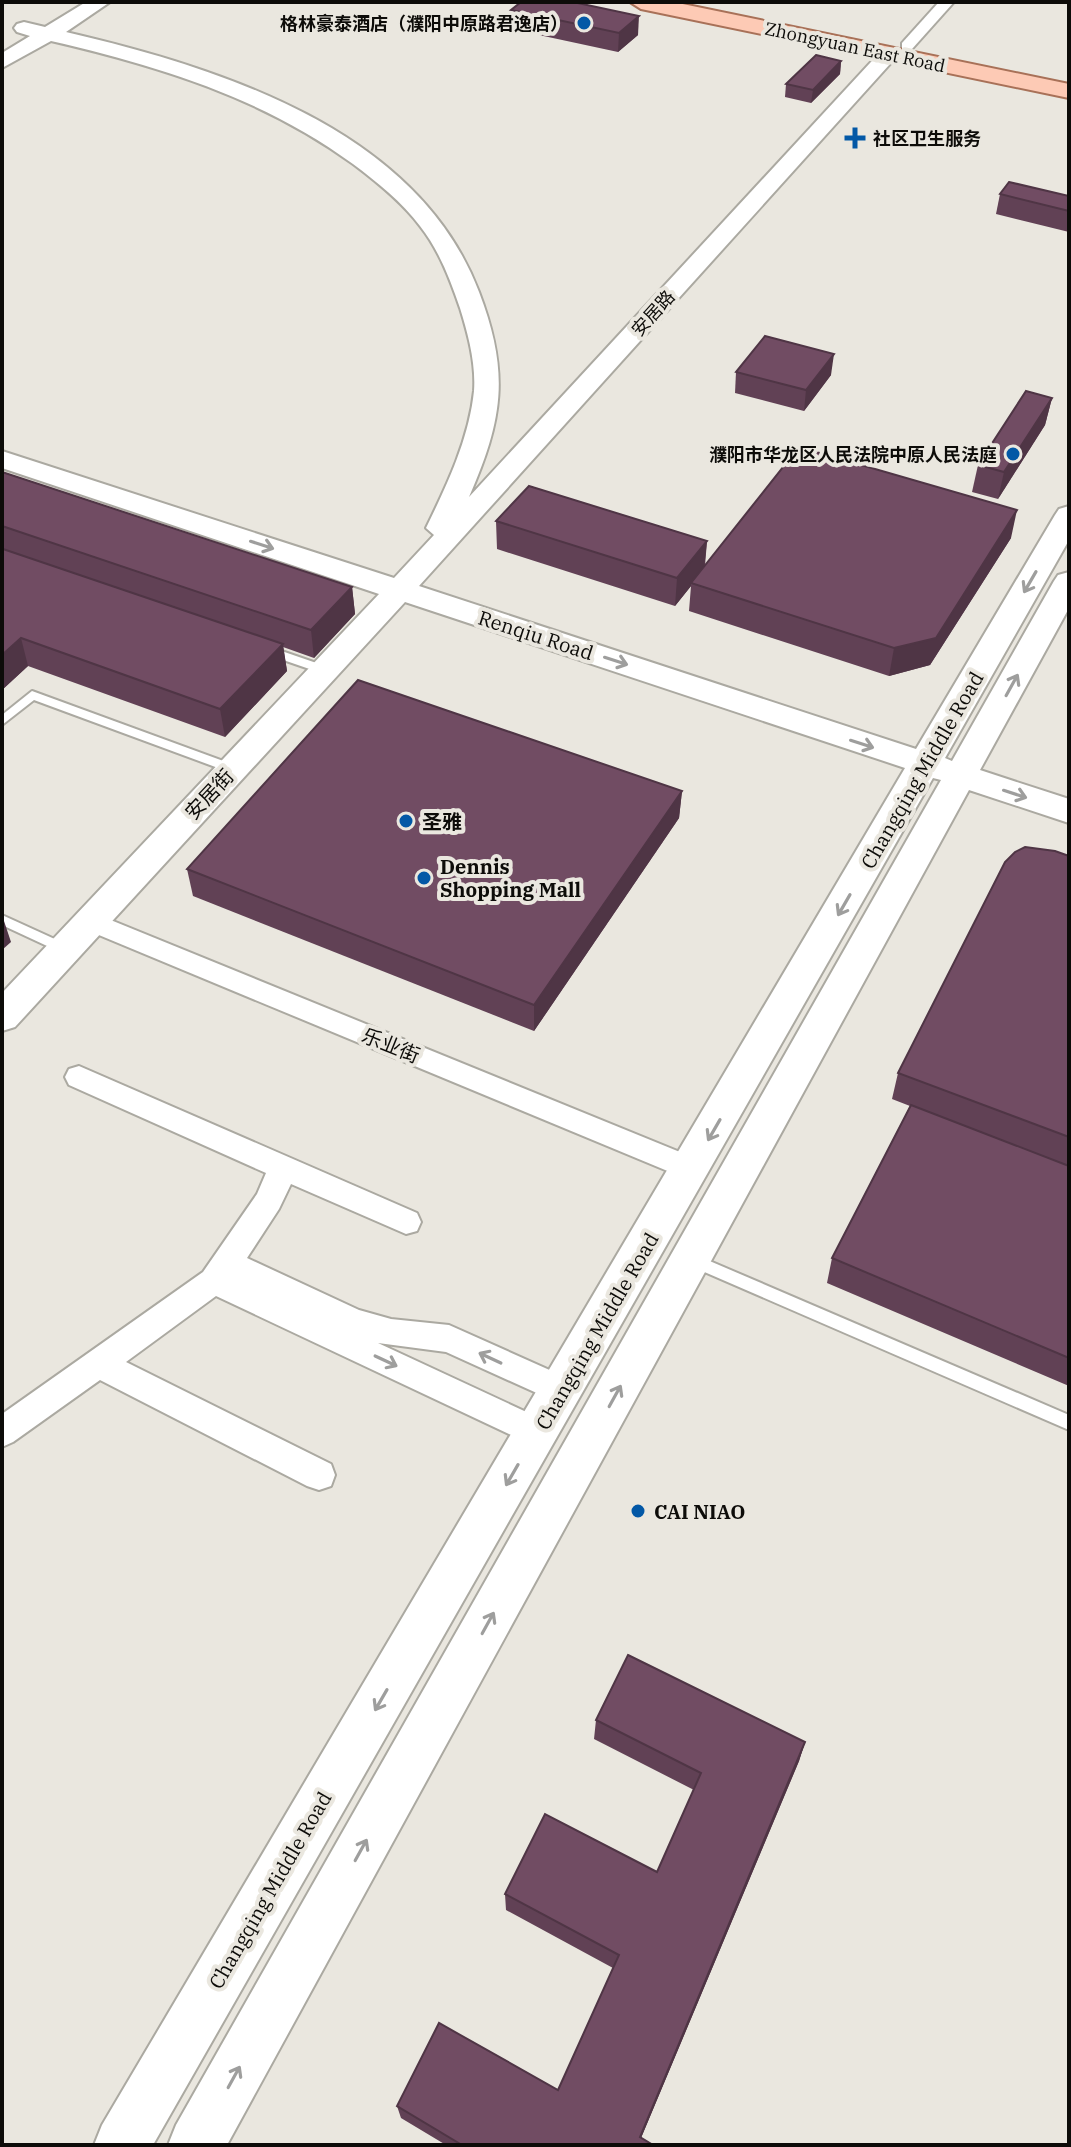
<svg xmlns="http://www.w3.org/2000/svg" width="1071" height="2147" viewBox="0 0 1071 2147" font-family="'IBM Plex Serif','Noto Sans SC',serif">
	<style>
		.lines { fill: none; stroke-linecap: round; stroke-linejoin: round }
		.lane-casing { stroke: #aba9a1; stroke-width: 4 }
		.street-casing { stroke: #aba9a1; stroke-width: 4 }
		.secondary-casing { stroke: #aba9a1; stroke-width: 4 }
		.primary-casing { stroke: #a87158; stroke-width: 4 }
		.lane { fill: #fff; fill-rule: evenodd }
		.street { fill: #fff; fill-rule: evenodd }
		.secondary { fill: #fff; fill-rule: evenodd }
		.primary { fill: #fdcab5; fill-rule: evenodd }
		.wall { fill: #614155 }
		.shaded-wall { fill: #4f3545 }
		.building { fill: #714c63; stroke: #4f3545; stroke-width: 2 }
		.oneway { stroke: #9e9e9d }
		.poi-dot { fill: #0358a6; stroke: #eae7df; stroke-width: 3 }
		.labels { text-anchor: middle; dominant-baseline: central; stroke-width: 8; stroke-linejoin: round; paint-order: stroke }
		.far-poi-label { font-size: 18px; font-weight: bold; fill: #0d0c09; stroke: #eae7df; text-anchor: end }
		.far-street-label { font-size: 18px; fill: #0d0c09; stroke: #eae7df }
		.street-label { font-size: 20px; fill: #0d0c09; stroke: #eae7df }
		.poi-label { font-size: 20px; font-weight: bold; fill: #0d0c09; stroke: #eae7df; text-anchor: start }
	</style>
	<rect width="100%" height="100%" fill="#eae7df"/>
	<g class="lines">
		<g class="lane-casing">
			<g id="lane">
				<path d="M 267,646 L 328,667 L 330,670 L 324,674 L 263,653 L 263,647 Z"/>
				<path d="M 32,691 L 237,766 L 239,769 L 233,773 L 229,772 L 34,700 L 2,725 L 2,715 Z"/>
				<path d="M 2,915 L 70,946 L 72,949 L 65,954 L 60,952 L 2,925 Z"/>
				<path d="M 691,1253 L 1069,1415 L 1069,1430 L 686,1264 L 683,1259 L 686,1254 Z"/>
			</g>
		</g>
		<g class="street-casing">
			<g id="street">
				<path d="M 939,2 L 954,2 L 912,49 L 902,49 L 902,43 Z"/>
				<path d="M 91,912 L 702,1161 L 707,1169 L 702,1177 L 692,1181 L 682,1177 L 82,928 L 78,921 L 82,914 Z"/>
				<path d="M 79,1066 L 417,1213 L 421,1222 L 417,1231 L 406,1234 L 291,1184 L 279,1209 L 247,1258 L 359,1310 L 391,1319 L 449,1325 L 572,1380 L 577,1390 L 572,1400 L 561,1404 L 446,1352 L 378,1343 L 548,1422 L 553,1432 L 548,1442 L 537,1447 L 526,1442 L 216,1296 L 126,1362 L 331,1464 L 335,1475 L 331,1486 L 319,1490 L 307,1486 L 100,1380 L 13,1442 L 2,1447 L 2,1414 L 203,1272 L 257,1194 L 266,1173 L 69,1085 L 65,1077 L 69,1069 Z"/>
			</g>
		</g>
		<g class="secondary-casing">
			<path id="secondary" d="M 86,2 L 110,2 L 66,32 C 220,68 417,129 479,292 C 510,373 503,419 469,497 L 882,50 L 896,50 L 899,54 L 419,586 L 916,749 L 1055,515 L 1059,509 L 1069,506 L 1069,540 L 945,758 L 952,761 L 1054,581 L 1058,575 L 1069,572 L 1069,608 L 980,770 L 1069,799 L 1069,823 L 969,790 L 227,2145 L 168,2145 L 176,2125 L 941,780 L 933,778 L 153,2145 L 94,2145 L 102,2125 L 905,768 L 405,602 L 15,1027 L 2,1031 L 2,993 L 379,594 L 2,468 L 2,451 L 394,578 L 434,535 L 426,528 C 447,485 469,439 474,391 C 476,363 468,334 460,308 C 450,279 439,250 420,226 C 402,202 377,182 353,164 C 263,98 159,66 51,41 L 2,68 L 2,53 L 30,36 L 17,32 L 14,28 L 17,24 L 24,22 L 45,27 Z"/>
		</g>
		<g class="primary-casing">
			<path id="primary" d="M 630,2 L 673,2 L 1069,84 L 1069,98 L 641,9 Z"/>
		</g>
		<use href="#lane" class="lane"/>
		<use href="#street" class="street"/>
		<use href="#secondary" class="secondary"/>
		<use href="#primary" class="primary"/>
	</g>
	<g class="wall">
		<path d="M 511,10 L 638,35 L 618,52 L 511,29 Z"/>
		<path d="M 841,61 L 840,74 L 811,103 L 785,97 L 786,84 Z"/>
		<path d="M 1000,194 L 1069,196 L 1069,232 L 996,214 Z"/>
		<path d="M 736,372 L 831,375 L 804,411 L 735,393 Z"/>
		<path d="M 1052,398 L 1045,425 L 998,499 L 972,492 L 978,465 Z"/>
		<path d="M 2,472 L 352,587 L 355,614 L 314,658 L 283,647 L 287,671 L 225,737 L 28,666 L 2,690 Z"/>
		<path d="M 496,521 L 707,541 L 705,566 L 1011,538 L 930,665 L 889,676 L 689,611 L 691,586 L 675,606 L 497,549 Z"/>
		<path d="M 682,791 L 679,818 L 534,1031 L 193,896 L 187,869 Z"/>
		<path d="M 1069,856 L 1069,1386 L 827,1283 L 832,1258 L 910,1106 L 892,1099 L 898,1073 Z"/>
		<path d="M 596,1720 L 805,1742 L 799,1761 L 641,2138 L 653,2145 L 446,2145 L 401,2118 L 397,2106 L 558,2090 L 613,1968 L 506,1910 L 505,1894 L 657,1872 L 694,1790 L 594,1739 Z"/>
	</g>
	<g class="shaded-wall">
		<path d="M 639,16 L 638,35 L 618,52 L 619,33 Z"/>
		<path d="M 841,61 L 840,74 L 811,103 L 813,90 Z"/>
		<path d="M 834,354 L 831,375 L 804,411 L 806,390 Z"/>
		<path d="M 1052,398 L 1045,425 L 998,499 L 1004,472 Z"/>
		<path d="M 1017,510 L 1011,538 L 930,665 L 889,676 L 894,648 Z"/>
		<path d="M 707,541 L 704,569 L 691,583 L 691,586 L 675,606 L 677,578 Z"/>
		<path d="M 352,587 L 355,614 L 314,658 L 311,630 Z"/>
		<path d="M 21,638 L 28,666 L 2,690 L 2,655 Z"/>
		<path d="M 283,644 L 287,671 L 225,737 L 220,709 Z"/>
		<path d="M 682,791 L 679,818 L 534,1031 L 534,1005 Z"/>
		<path d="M 2,915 L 11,942 L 2,950 Z"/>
		<path d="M 805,1742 L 799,1761 L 638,2145 L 640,2137 Z"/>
	</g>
	<g class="building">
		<path d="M 521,2 L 573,2 L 639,16 L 619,33 L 511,10 Z"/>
		<path d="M 816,55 L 841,61 L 813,90 L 786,84 Z"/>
		<path d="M 1009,182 L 1069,196 L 1069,211 L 1000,194 Z"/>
		<path d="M 765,336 L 834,354 L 806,390 L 736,372 Z"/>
		<path d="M 1026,391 L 1052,398 L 1004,472 L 978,465 Z"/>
		<path d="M 799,447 L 1017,510 L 936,638 L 894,648 L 691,583 Z"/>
		<path d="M 2,472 L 352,587 L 311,630 L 2,526 Z"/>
		<path d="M 529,486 L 707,541 L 677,578 L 496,521 Z"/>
		<path d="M 3,549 L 283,644 L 220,709 L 21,638 L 2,655 L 2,550 Z"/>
		<path d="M 358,680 L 682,791 L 534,1005 L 187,869 Z"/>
		<path d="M 1025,847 L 1055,851 L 1069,856 L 1069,1137 L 898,1073 L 1005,862 L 1015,852 Z"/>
		<path d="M 911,1105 L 1069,1166 L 1069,1358 L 832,1258 Z"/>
		<path d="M 628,1655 L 805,1742 L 640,2137 L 653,2145 L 462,2145 L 397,2106 L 439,2023 L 558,2090 L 619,1955 L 505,1894 L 545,1814 L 657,1872 L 701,1773 L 596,1720 Z"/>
	</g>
	<defs><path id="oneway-shaft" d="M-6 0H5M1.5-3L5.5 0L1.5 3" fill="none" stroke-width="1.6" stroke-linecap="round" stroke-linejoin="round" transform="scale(2)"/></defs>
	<g class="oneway">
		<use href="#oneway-shaft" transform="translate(262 545) rotate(18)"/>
		<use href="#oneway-shaft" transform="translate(1030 582) rotate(120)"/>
		<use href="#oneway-shaft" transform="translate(616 661) rotate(18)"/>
		<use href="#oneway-shaft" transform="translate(1012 685) rotate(-61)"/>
		<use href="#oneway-shaft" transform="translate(862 744) rotate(18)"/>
		<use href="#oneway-shaft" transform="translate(1015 794) rotate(18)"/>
		<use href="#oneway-shaft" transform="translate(844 905) rotate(120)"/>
		<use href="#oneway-shaft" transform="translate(714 1130) rotate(120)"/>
		<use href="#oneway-shaft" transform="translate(490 1358) rotate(-155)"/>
		<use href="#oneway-shaft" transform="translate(386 1361) rotate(25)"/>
		<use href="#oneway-shaft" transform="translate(615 1396) rotate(-61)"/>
		<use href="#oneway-shaft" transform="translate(512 1475) rotate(120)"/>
		<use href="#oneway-shaft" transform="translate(488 1623) rotate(-61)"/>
		<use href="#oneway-shaft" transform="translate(381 1700) rotate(120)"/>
		<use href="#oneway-shaft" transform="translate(361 1850) rotate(-61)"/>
		<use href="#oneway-shaft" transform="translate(234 2077) rotate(-61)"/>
	</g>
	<g class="poi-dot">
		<circle cx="584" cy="23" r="8"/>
		<path d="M851 126h8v8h8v8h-8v8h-8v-8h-8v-8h8z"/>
		<circle cx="1013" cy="454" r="8"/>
		<circle cx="406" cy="821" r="8"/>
		<circle cx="424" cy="878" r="8"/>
		<circle cx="638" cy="1511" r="8"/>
	</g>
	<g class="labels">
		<g class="far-poi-label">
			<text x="568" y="23">格林豪泰酒店（濮阳中原路君逸店）</text>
			<text x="873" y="138" text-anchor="start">社区卫生服务</text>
			<text x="997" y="454">濮阳市华龙区人民法院中原人民法庭</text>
		</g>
		<g class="far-street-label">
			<text transform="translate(855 47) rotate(12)">Zhongyuan East Road</text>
			<text transform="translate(653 313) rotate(-48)">安居路</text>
		</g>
		<g class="street-label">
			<text transform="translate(536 635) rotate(18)">Renqiu Road</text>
			<text transform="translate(922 770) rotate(-60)">Changqing Middle Road</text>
			<text transform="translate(209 794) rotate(-47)">安居街</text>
			<text transform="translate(391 1045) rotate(22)">乐业街</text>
			<text transform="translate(597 1331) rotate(-60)">Changqing Middle Road</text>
			<text transform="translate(270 1890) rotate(-60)">Changqing Middle Road</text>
		</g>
		<g class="poi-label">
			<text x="422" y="821">圣雅</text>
			<text x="440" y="866">Dennis<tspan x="440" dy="23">Shopping Mall</tspan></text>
			<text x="654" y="1511">CAI NIAO</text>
		</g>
	</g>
	<rect width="1071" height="2147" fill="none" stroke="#0d0c09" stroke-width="8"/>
</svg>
